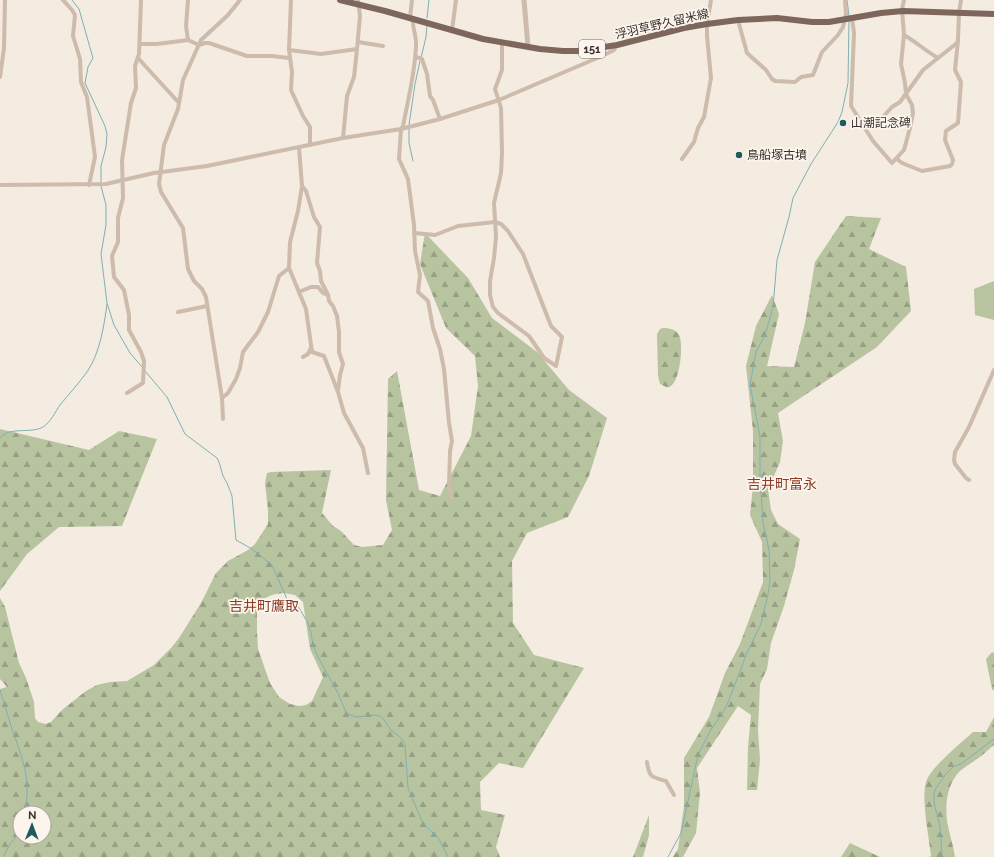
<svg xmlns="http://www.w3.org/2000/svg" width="994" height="857" viewBox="0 0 994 857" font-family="Raleway,'Noto Sans JP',sans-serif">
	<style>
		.forest { fill: url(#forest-firs); fill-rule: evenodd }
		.park { fill: #b8c4a0 }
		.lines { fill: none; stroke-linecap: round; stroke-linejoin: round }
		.stream { stroke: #7fb0b2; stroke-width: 1 }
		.minor { stroke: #cdbbac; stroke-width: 4 }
		.tertiary { stroke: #cdbbac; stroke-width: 5 }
		.primary { stroke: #7d675c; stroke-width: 6 }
		.poi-dot { fill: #1f5a5e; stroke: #fbf5ee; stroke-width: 1.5 }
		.labels { text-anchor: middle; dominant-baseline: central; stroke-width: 3.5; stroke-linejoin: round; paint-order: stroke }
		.shield { fill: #fbf5ee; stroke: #756b66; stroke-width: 1 }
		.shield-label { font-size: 11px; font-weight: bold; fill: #3b302b }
		.street-label { font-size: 12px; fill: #3b302b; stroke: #fbf5ee }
		.poi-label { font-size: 12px; fill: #3b302b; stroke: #fbf5ee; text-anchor: start }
		.quarter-label { font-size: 14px; fill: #8c3b22; stroke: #fbf5ee }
	</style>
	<defs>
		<pattern id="forest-firs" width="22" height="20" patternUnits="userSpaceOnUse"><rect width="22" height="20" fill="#b8c4a0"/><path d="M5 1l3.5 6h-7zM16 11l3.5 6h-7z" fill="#97a083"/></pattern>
	</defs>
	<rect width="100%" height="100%" fill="#f4ebe1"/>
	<g class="forest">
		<path d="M 846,216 L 881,218 L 869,249 L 906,267 L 911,311 L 877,347 L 778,413 L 783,441 L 780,462 L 768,489 L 771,510 L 778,524 L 800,539 L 794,570 L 784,606 L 771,643 L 767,669 L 760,684 L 758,730 L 760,760 L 757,790 L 747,790 L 748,747 L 751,715 L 738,706 L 697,768 L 700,793 L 696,833 L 683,857 L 673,857 L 678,849 L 684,806 L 684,758 L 709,717 L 725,673 L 740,644 L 763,582 L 762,542 L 750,515 L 753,486 L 753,431 L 746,366 L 756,326 L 772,295 L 779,314 L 767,366 L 794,367 L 805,323 L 815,262 Z"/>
		<path d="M 425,233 L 468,278 L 492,318 L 537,352 L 569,390 L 607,418 L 589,476 L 568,517 L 527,533 L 512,561 L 513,623 L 534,655 L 584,668 L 523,768 L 499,763 L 480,782 L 481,810 L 505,815 L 496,847 L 500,857 L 0,857 L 0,689 L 7,687 L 0,679 L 0,598 L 5,607 L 19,663 L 26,678 L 34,702 L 35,718 L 38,722 L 46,724 L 51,722 L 62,710 L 86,691 L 97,685 L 110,682 L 127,681 L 154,665 L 171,648 L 179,638 L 201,603 L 216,573 L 228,561 L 248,550 L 255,544 L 268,524 L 268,510 L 265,483 L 267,473 L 271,472 L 331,470 L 322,513 L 333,526 L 341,531 L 354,545 L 362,547 L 383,545 L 392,530 L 386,500 L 388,379 L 397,371 L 419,490 L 440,496 L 471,436 L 478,386 L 475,356 L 446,328 L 420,264 ZM 284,593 L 295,595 L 303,602 L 310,649 L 323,677 L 312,701 L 306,705 L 299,706 L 290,704 L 279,697 L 270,683 L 258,649 L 257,632 L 257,605 C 265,596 273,594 284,593 ZM 20,813 L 44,813 L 44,837 L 20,837 Z"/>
		<path d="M 663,328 C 669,328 676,329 679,335 C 684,344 680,384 669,387 C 666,388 663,385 660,384 L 658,376 L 657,334 L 660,329 Z"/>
		<path d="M 0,429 L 89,450 L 119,431 L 157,439 L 122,526 L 59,527 L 27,554 L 0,591 Z"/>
		<path d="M 992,652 L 994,653 L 994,691 L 992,689 L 986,659 Z"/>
		<path d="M 994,717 L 994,745 C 989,749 985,753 980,757 C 973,762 966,766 960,771 C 947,784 945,804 947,821 C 949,833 953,844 955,857 L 929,857 L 931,856 C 929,837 921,799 926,782 C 929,769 962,742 973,732 L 986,732 Z"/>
		<path d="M 649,815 L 649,835 L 643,857 L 633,857 Z"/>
		<path d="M 850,843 L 880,857 L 841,857 Z"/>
	</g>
	<path class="park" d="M 994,281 L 994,320 L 975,315 L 974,289 Z"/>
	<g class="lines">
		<g class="stream">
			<path d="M 72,0 L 79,9 L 93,58 L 88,67 L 85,83 L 105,126 L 107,134 L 106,147 L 101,166 L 101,182"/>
			<path d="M 847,0 L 849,16"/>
			<path d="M 427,18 L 429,0"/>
			<path d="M 421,58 L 426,37 L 427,25"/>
			<path d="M 409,125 L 415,84 L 420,61"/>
			<path d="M 409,128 L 409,143 L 413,161"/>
			<path d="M 101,186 L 106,205 L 106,225 L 101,254 L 107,303 L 114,325 L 130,353 L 142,367"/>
			<path d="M 145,371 L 167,397 L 185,434 L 217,458 L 219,462 L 223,476 L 227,483 L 232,496 L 236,540 L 252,549 L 272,565 L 286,597 L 288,601 L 296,603 L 308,623 L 311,633 L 313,646 L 318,657 L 338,693 L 345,710 L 348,714 L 356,717 L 376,715 L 382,717 L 391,730 L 402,739 L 405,745 L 408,788 L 421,819 L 425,825 L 439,839 L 448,857"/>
			<path d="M 0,438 C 9,426 31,434 43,427 C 51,422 55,412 60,405 C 69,394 79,383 87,372 C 100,353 104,326 107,304"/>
			<path d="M 0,690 C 4,702 7,714 11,726 C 21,755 33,781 24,813"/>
			<path d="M 3,857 L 10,844 L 17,836 L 20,828"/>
			<path d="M 668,857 L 681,833 L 698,755 L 710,731 L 722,714 L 727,705 L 747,653 L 761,624 L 768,594 L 770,582 L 769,550 L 763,522 L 760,477 L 760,436 L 750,385 L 756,352 L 765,335 L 773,307 L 777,260 L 789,217 L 793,198 L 811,164 L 838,122 L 842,112 L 848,83 L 849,21"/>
			<path d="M 942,857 L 940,826 L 934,803 L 934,793 L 936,788 L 946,774 L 954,766 L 961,764 L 994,739"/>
		</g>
		<g class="minor">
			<path d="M 63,0 L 72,10 L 75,15 L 73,36 L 80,59 L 81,82 L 87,97 L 95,157 L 89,185"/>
			<path d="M 188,0 L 186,26 L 188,40 L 199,45 L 205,43 L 209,43 L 247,56 L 272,56 L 289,58"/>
			<path d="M 291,0 L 289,50 L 292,72 L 291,90 L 303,116 L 310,127 L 310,145"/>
			<path d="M 410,18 L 412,0"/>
			<path d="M 852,18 L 854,33 L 851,106 L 873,141 L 892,163 L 904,150 L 910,128 L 913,113 L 912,105 L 906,94 L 905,83 L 901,64 L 904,35 L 902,9 L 904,0"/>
			<path d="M 413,19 C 412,28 417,36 416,46 C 415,73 408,100 403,126 L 401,129 L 399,159 L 408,179 L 414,225 L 415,251 L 420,275 L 418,292 L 428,301 L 433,328 L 440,349 L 444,369 L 449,423 L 452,441 L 450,451 L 449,486 L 452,498"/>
			<path d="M 738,20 L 747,53 L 766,70 L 772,79 L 775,81 L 795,82 L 801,77 L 813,75 L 822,52 L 838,35 L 843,27 L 846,14 L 845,0"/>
			<path d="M 452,30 L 456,0"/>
			<path d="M 904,35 C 916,42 926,51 938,58"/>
			<path d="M 358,42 L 383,46"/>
			<path d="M 140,44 L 157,44 L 188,40"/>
			<path d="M 289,50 L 321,54 L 357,49"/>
			<path d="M 416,57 L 422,59 L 427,74 L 430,96 L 433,100 L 440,119"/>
			<path d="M 138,58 L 179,103"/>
			<path d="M 0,77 L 4,48 L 5,0"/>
			<path d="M 865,128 L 882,118 L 892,107 L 900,102 L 923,70 L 957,43 L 958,41"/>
			<path d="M 343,138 L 347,96 L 354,77 L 357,49 L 360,16 L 358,0"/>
			<path d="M 299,148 L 302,186 L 298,211 L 290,242 L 289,268 L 306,309 L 312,352 L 324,356 L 338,392 L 344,413 L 363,448 L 368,473"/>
			<path d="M 682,159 L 694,142 L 698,128 L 704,117 L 711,78 L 707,36 L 707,24 L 711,0"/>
			<path d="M 897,159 L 902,163 L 922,171 L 950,166 L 952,164 L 953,160 L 945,140 L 946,131 L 958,123 L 961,82 L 955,70 L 958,40 L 959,13 L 961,0"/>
			<path d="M 0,185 L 106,184 L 154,173 L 207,166 L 343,138 L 401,129 L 440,119 L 499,100 L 602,56 L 614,50 L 617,45"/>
			<path d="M 302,186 L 306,191 L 314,217 L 320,227 L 317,263 L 320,271 L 321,281 L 328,295 L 329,301 L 333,306 L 337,316 L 339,332 L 339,352 L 343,364 L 340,375 L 338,391"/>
			<path d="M 414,233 L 435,235 L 458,226 L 495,222 L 501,224 L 508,231 L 523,254 L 551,326 L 562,337 L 556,366 L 544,358 L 529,336 L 498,313 L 493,307 L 490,295 L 490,281 L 494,258 L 496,237 L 494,203 L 501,173 L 502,153 L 501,108 L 495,89 L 502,70 L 502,43"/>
			<path d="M 299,292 L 311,287 L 318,287 L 323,293 L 328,295"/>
			<path d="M 178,312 L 207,306"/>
			<path d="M 303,357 L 308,354 L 311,348"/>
			<path d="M 127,393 L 143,383 L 144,361 L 141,352 L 129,330 L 129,315 L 124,290 L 114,277 L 112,256 L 118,242 L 118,218 L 123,198 L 122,160 L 131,103 L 136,88 L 135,66 L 139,54 L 141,0"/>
			<path d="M 222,398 L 228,393 L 236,379 L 240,368 L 243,352 L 258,332 L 268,312 L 279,276 L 289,268"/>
			<path d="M 223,419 L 222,398 L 206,297 L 202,289 L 194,281 L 188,269 L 183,228 L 161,192 L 159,184 L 164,145 L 178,109 L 183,80 L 201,40 L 228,15 L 240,0"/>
			<path d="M 969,480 L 966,478 L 955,464 L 954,460 L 955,452 L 969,427 L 994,370"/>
			<path d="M 647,762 C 649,777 651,777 666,781 L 674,795"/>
		</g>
		<path class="tertiary" d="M 524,0 L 528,47"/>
		<path class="primary" d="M 340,0 L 385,11 L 483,39 L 540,49 L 563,51 L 579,51 L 617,45 L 684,28 L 707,24 L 738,20 L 777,18 L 812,22 L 829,22 L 881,13 L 903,11 L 994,14"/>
	</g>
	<g class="poi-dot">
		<circle cx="843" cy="123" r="4"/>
		<circle cx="739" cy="155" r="4"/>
	</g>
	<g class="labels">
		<rect class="shield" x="579" y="40" width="26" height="18" rx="3"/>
		<g class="shield-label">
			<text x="592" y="49">151</text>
		</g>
		<g class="street-label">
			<text transform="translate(662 24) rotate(-13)">浮羽草野久留米線</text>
		</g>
		<g class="poi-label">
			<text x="851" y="123">山潮記念碑</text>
			<text x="747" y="155">鳥船塚古墳</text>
		</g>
		<g class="quarter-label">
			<text x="782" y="484">吉井町富永</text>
			<text x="264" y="606">吉井町鷹取</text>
		</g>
	</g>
	<g transform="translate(32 825) rotate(1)"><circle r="19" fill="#fbf5ee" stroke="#aea6a0"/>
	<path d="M0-3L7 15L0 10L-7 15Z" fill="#1f5a5e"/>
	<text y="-6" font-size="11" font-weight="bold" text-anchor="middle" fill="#3b302b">N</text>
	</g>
</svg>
